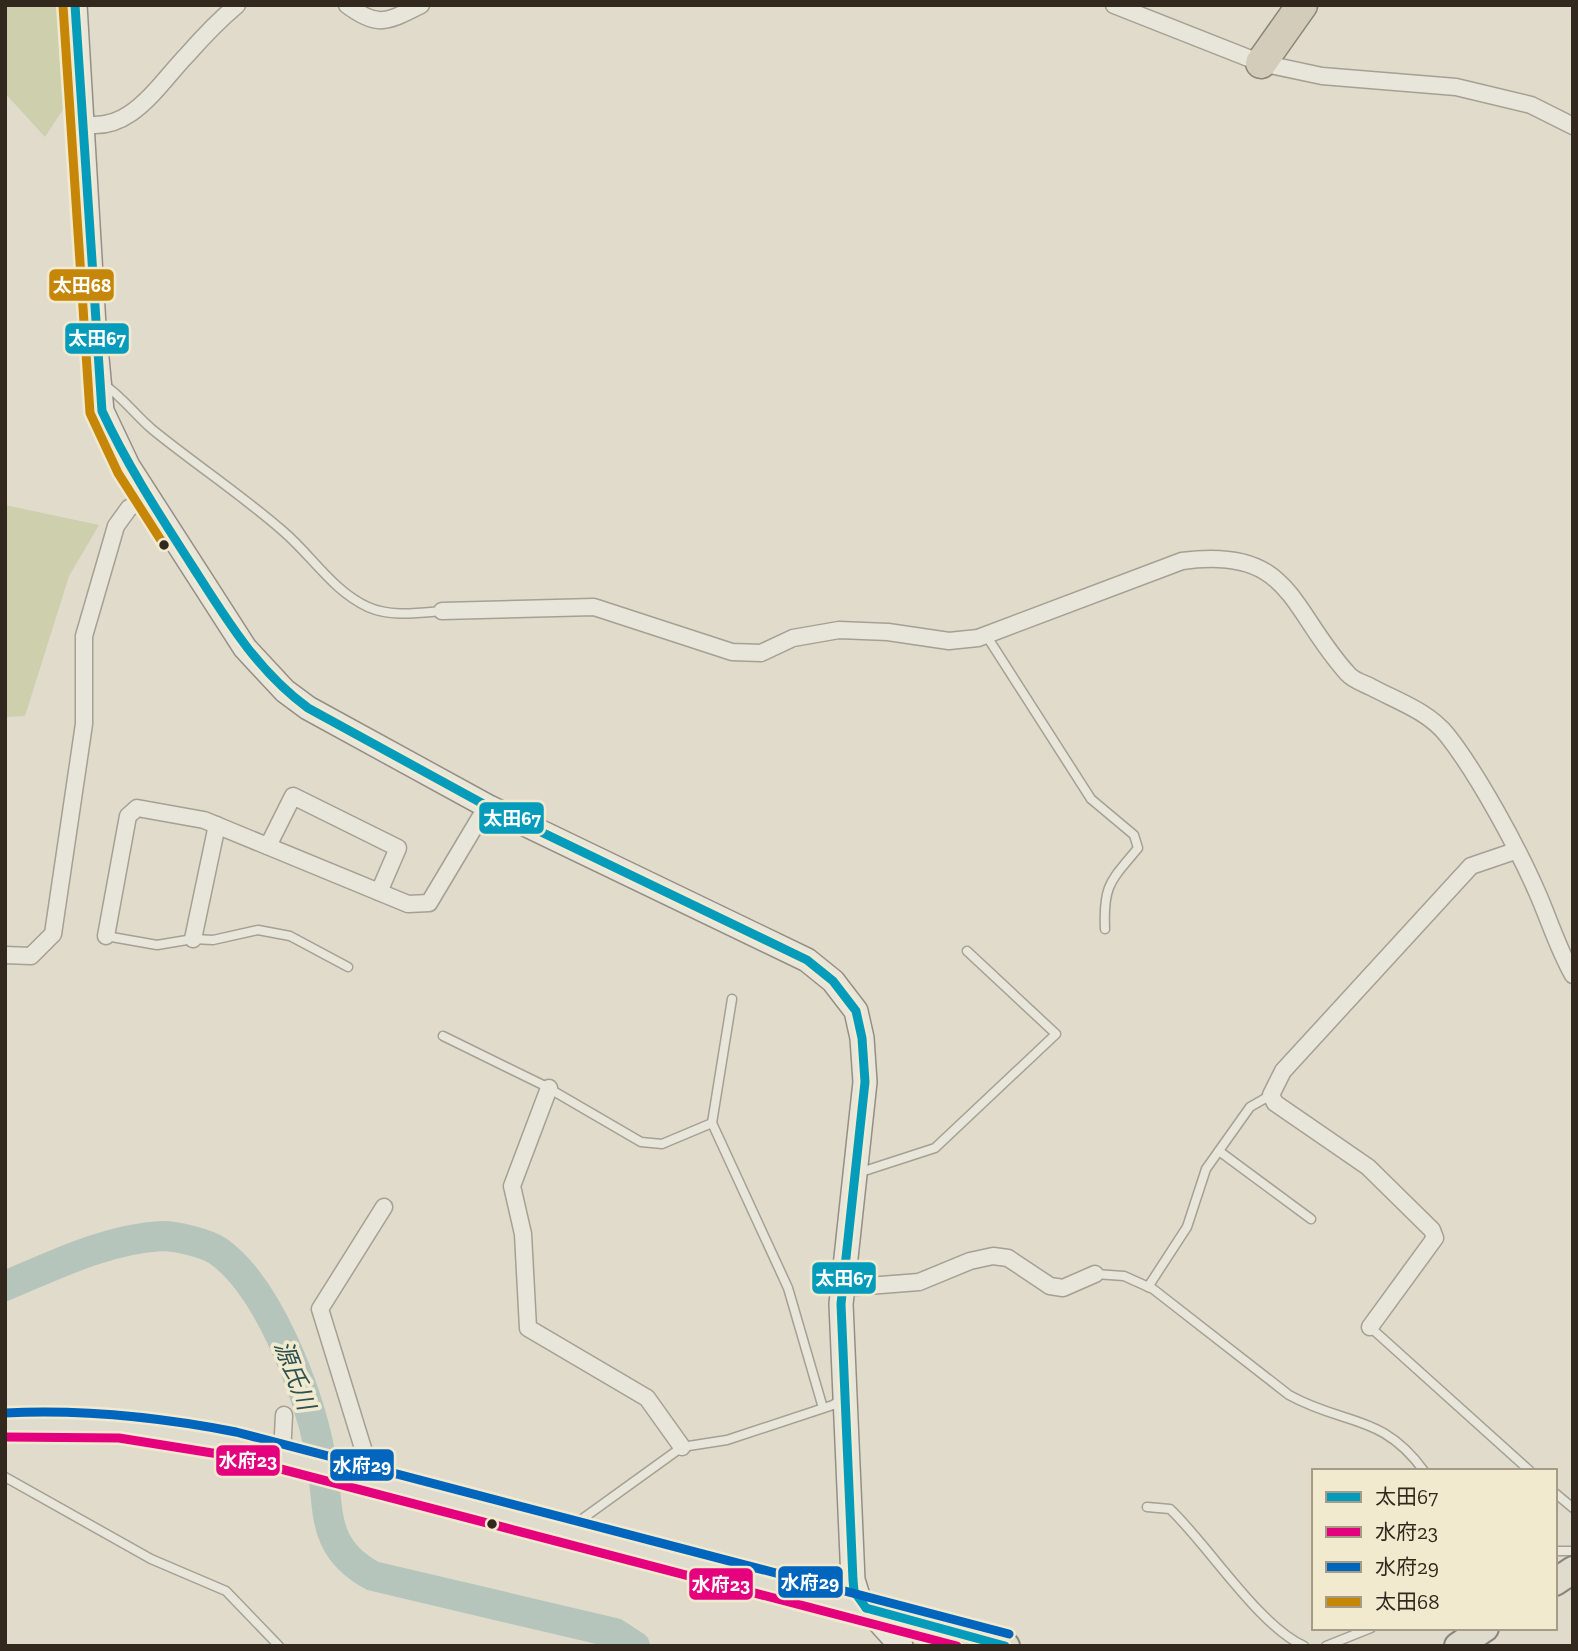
<svg xmlns="http://www.w3.org/2000/svg" width="1578" height="1651" viewBox="0 0 1578 1651" font-family="'Zilla Slab','Noto Sans JP',serif">
	<style>
		.green { fill: #cdcfad }
		.lines { fill: none; stroke-linecap: round; stroke-linejoin: round }
		.river { stroke: #b5c5bc; stroke-width: 30 }
		.lane-casing { stroke: #a5a093; stroke-width: 11 }
		.street-casing { stroke: #a5a093; stroke-width: 19 }
		.secondary-casing { stroke: #958f83; stroke-width: 26 }
		.primary-casing { stroke: #8a857a; stroke-width: 30 }
		.highway-casing { stroke: #8a857a; stroke-width: 33 }
		.lane { stroke: #e8e5da; stroke-width: 8 }
		.street { stroke: #e8e5da; stroke-width: 16 }
		.secondary { stroke: #e8e5da; stroke-width: 23 }
		.primary { stroke: #dfdbcd; stroke-width: 26 }
		.highway { stroke: #d3ccba; stroke-width: 30 }
		.bus-1-casing { stroke: #f2eacf; stroke-width: 14 }
		.bus-2-casing { stroke: #f2eacf; stroke-width: 14 }
		.bus-3-casing { stroke: #f2eacf; stroke-width: 14 }
		.bus-4-casing { stroke: #f2eacf; stroke-width: 14 }
		.bus-1 { stroke: #059cbc; stroke-width: 9 }
		.bus-2 { stroke: #e5007d; stroke-width: 9 }
		.bus-3 { stroke: #0065bd; stroke-width: 9 }
		.bus-4 { stroke: #c68607; stroke-width: 9 }
		.bus-dot { fill: #32281d; stroke: #f2eacf; stroke-width: 2.5 }
		.labels { text-anchor: middle; dominant-baseline: central; stroke-width: 7; stroke-linejoin: round; paint-order: stroke }
		.water-label { font-size: 24px; font-style: italic; fill: #2d5050; stroke: #f2eacf }
		.line-badge { stroke: #f2eacf; stroke-width: 2.5 }
		.badge-label { font-size: 19px; text-anchor: middle; font-weight: bold; fill: #fff }
	</style>
	<rect width="100%" height="100%" fill="#e0dbca"/>
	<g class="green">
		<path d="M 5,5 L 59,5 L 64,108 L 45,137 L 5,93 Z"/>
		<path d="M 5,505 L 99,525 L 69,576 L 25,716 L 5,717 Z"/>
	</g>
	<g class="lines">
		<path class="river" d="M 5,1286 C 55,1265 107,1239 162,1236 C 176,1236 206,1243 218,1251 C 269,1287 308,1392 320,1452 C 331,1506 317,1546 373,1576 L 615,1633 L 635,1646"/>
		<g class="lane-casing">
			<g id="lane">
				<path d="M 102,383 C 122,396 135,415 153,430 C 196,465 242,495 284,532 C 312,556 333,591 368,607 C 390,617 418,613 442,611"/>
				<path d="M 986,635 L 1091,799 L 1134,835 L 1138,848 C 1111,881 1103,884 1105,929"/>
				<path d="M 106,936 L 157,945 L 193,939 L 213,940 L 258,930 L 290,936 L 348,967"/>
				<path d="M 732,999 L 712,1123 L 788,1288 L 823,1408"/>
				<path d="M 443,1036 L 543,1085 L 641,1142 L 662,1144 L 712,1123"/>
				<path d="M 1219,1151 L 1311,1219"/>
				<path d="M 858,1173 L 935,1148 L 1056,1034 L 967,951"/>
				<path d="M 1095,1274 L 1124,1276 L 1153,1289 L 1289,1395 C 1345,1426 1382,1413 1424,1471"/>
				<path d="M 1148,1287 L 1187,1227 L 1206,1169 L 1250,1107 L 1271,1095"/>
				<path d="M 1370,1327 L 1530,1471"/>
				<path d="M 5,1477 L 151,1559 L 226,1591 L 279,1646"/>
				<path d="M 1555,1493 L 1573,1508"/>
				<path d="M 1147,1507 L 1170,1509 C 1209,1546 1258,1625 1304,1646"/>
				<path d="M 571,1527 L 682,1447 L 727,1440 L 833,1405 L 843,1398"/>
				<path d="M 1555,1551 L 1573,1551"/>
				<path d="M 1326,1646 L 1371,1628"/>
			</g>
		</g>
		<g class="street-casing">
			<g id="street">
				<path d="M 347,5 C 379,29 388,21 421,5"/>
				<path d="M 1114,5 L 1261,63 L 1322,76 L 1456,87 L 1531,105 L 1573,126"/>
				<path d="M 80,123 C 129,136 158,85 187,55 C 202,38 219,20 237,5"/>
				<path d="M 442,611 L 594,607 L 732,652 L 761,653 L 793,638 L 839,630 L 888,632 L 949,641 L 978,638 L 1182,561 C 1292,546 1289,609 1348,674 C 1353,680 1363,683 1371,687 C 1397,701 1428,711 1447,735 C 1477,773 1517,846 1537,892 C 1549,919 1558,949 1573,975"/>
				<path d="M 268,846 L 293,796 L 398,848 L 379,892"/>
				<path d="M 106,936 L 128,816 L 137,808 L 204,820 L 408,904 L 429,903 L 487,806"/>
				<path d="M 193,939 L 217,825"/>
				<path d="M 5,955 L 31,956 L 53,934 L 84,724 L 84,636 L 116,526 L 129,508 L 148,498"/>
				<path d="M 549,1088 L 512,1186 L 523,1234 L 528,1328 L 647,1398 L 682,1447"/>
				<path d="M 842,1288 L 919,1282 L 970,1261 L 993,1256 L 1008,1258 L 1050,1286 L 1063,1288 L 1095,1274"/>
				<path d="M 1370,1327 L 1435,1238 L 1432,1230 L 1368,1167 L 1275,1103 L 1271,1095 L 1283,1071 L 1471,866 L 1515,851"/>
				<path d="M 282,1455 L 284,1415"/>
				<path d="M 368,1478 L 366,1458 L 320,1309 L 384,1207"/>
			</g>
		</g>
		<g class="secondary-casing">
			<path id="secondary" d="M 75,5 L 94,326 L 102,411 L 128,466 L 245,648 L 285,691 L 308,708 L 487,806 L 807,960 L 833,981 L 856,1011 L 862,1038 L 865,1082 L 841,1304 L 853,1580 L 859,1599 L 901,1646"/>
		</g>
		<g class="primary-casing">
			<g id="primary">
				<path d="M 5,1425 C 89,1419 153,1428 234,1444 L 1006,1646"/>
				<path d="M 1555,1582 L 1573,1570"/>
				<path d="M 1458,1646 L 1485,1628"/>
			</g>
		</g>
		<g class="highway-casing">
			<path id="highway" d="M 1261,63 L 1302,5"/>
		</g>
		<use href="#lane" class="lane"/>
		<use href="#street" class="street"/>
		<use href="#secondary" class="secondary"/>
		<use href="#primary" class="primary"/>
		<use href="#highway" class="highway"/>
		<g class="bus-1-casing">
			<g id="bus-1">
				<path d="M 75,5 L 102,411 C 127,465 159,514 191,564 C 225,617 256,670 308,708 L 487,806 L 807,960 L 833,981 L 856,1011 L 862,1038 L 865,1082 L 841,1304 L 853,1580 L 854,1591 L 866,1608"/>
				<path d="M 866,1608 L 1005,1646"/>
			</g>
		</g>
		<g class="bus-2-casing">
			<path id="bus-2" d="M 6,1437 L 119,1438 L 231,1456 L 957,1646"/>
		</g>
		<g class="bus-3-casing">
			<path id="bus-3" d="M 5,1413 C 84,1409 159,1417 236,1432 L 1009,1634"/>
		</g>
		<g class="bus-4-casing">
			<path id="bus-4" d="M 63,6 L 90,413 L 118,473 L 164,545"/>
		</g>
		<use href="#bus-1" class="bus-1"/>
		<use href="#bus-2" class="bus-2"/>
		<use href="#bus-3" class="bus-3"/>
		<use href="#bus-4" class="bus-4"/>
	</g>
	<g class="bus-dot">
		<circle cx="164" cy="545" r="6"/>
		<circle cx="492" cy="1524" r="6"/>
	</g>
	<g class="labels">
		<g class="water-label">
			<text transform="translate(295 1375) rotate(69)">源氏川</text>
		</g>
	</g>
	<g class="line-badge">
		<rect x="48" y="268" width="67" height="34" rx="7" fill="#c68607"/>
		<rect x="64" y="322" width="66" height="33" rx="7" fill="#059cbc"/>
		<rect x="478" y="801" width="67" height="34" rx="7" fill="#059cbc"/>
		<rect x="811" y="1261" width="66" height="34" rx="7" fill="#059cbc"/>
		<rect x="215" y="1444" width="66" height="33" rx="7" fill="#e5007d"/>
		<rect x="329" y="1448" width="66" height="34" rx="7" fill="#0065bd"/>
		<rect x="777" y="1565" width="67" height="34" rx="7" fill="#0065bd"/>
		<rect x="688" y="1567" width="66" height="34" rx="7" fill="#e5007d"/>
	</g>
	<g class="badge-label">
		<text x="82" y="292">太田68</text>
		<text x="97" y="345">太田67</text>
		<text x="512" y="825">太田67</text>
		<text x="844" y="1285">太田67</text>
		<text x="248" y="1467">水府23</text>
		<text x="362" y="1472">水府29</text>
		<text x="810" y="1589">水府29</text>
		<text x="721" y="1591">水府23</text>
	</g>
	<rect width="1578" height="1651" fill="none" stroke="#32281d" stroke-width="14"/>
	<rect x="1312" y="1469" width="245" height="161" fill="#f2eacf" stroke="#a59c88" stroke-width="2"/>
	<rect x="1326" y="1492" width="35" height="10" fill="#059cbc" stroke="#a59c88" stroke-width="2"/>
	<text x="1375" y="1504" font-size="21" fill="#32281d">太田67</text>
	<rect x="1326" y="1527" width="35" height="10" fill="#e5007d" stroke="#a59c88" stroke-width="2"/>
	<text x="1375" y="1539" font-size="21" fill="#32281d">水府23</text>
	<rect x="1326" y="1562" width="35" height="10" fill="#0065bd" stroke="#a59c88" stroke-width="2"/>
	<text x="1375" y="1574" font-size="21" fill="#32281d">水府29</text>
	<rect x="1326" y="1597" width="35" height="10" fill="#c68607" stroke="#a59c88" stroke-width="2"/>
	<text x="1375" y="1609" font-size="21" fill="#32281d">太田68</text>
</svg>
